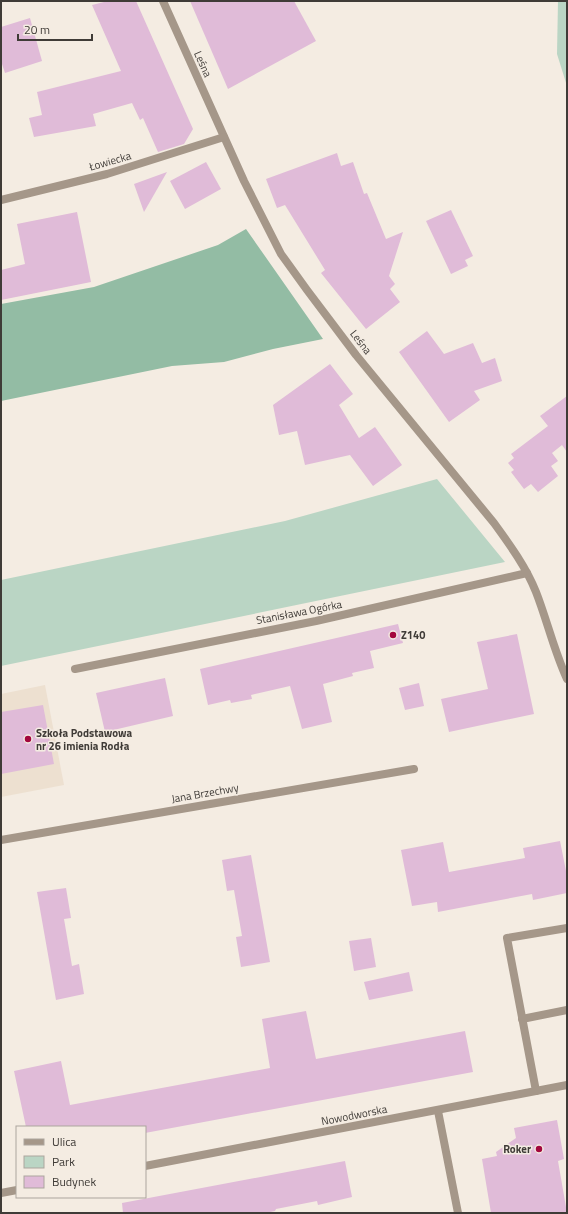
<svg xmlns="http://www.w3.org/2000/svg" width="568" height="1214" viewBox="0 0 568 1214" font-family="'Titillium Web',sans-serif">
	<style>
		.built { fill: #ede0d0 }
		.green { fill: #bad5c4 }
		.forest { fill: #93bca4 }
		.building { fill: #e0bbd8 }
		.lines { fill: none; stroke-linecap: round; stroke-linejoin: round }
		.service { stroke: #a59789; stroke-width: 8 }
		.minor { stroke: #a59789; stroke-width: 8 }
		.poi-dot { fill: #a3073d; stroke: #f4ece2; stroke-width: 1.5 }
		.labels { text-anchor: middle; dominant-baseline: central; stroke-width: 3; stroke-linejoin: round; paint-order: stroke }
		.street-label { font-size: 11px; fill: #3f3b37; stroke: #f4ece2 }
		.poi-label { font-size: 11px; font-weight: bold; fill: #3f3b37; stroke: #f4ece2; text-anchor: start }
	</style>
	<rect width="100%" height="100%" fill="#f4ece2"/>
	<path class="built" d="M 45,685 L 64,785 L 1,797 L 1,694 Z"/>
	<g class="green">
		<path d="M 558,1 L 567,1 L 567,86 L 557,54 Z"/>
		<path d="M 437,479 L 505,562 L 1,666 L 1,580 L 285,521 Z"/>
	</g>
	<path class="forest" d="M 246,229 L 323,339 L 273,349 L 224,362 L 172,366 L 1,401 L 1,304 L 94,287 L 218,245 Z"/>
	<g class="building">
		<path d="M 108,1 L 136,1 L 193,129 L 184,144 L 158,152 L 143,118 L 140,120 L 132,103 L 93,114 L 96,126 L 34,137 L 29,118 L 42,115 L 37,92 L 121,71 L 92,5 Z"/>
		<path d="M 190,1 L 294,1 L 316,41 L 228,89 Z"/>
		<path d="M 30,18 L 42,61 L 5,73 L 1,61 L 1,27 Z"/>
		<path d="M 337,153 L 341,166 L 353,162 L 364,194 L 367,193 L 386,239 L 403,232 L 389,276 L 395,284 L 390,289 L 400,302 L 366,329 L 321,273 L 325,270 L 285,205 L 277,208 L 266,179 Z"/>
		<path d="M 206,162 L 221,189 L 185,209 L 170,181 Z"/>
		<path d="M 167,172 L 144,212 L 134,184 Z"/>
		<path d="M 451,210 L 473,256 L 465,260 L 468,266 L 451,274 L 426,221 Z"/>
		<path d="M 77,212 L 91,282 L 1,300 L 1,270 L 25,264 L 17,224 Z"/>
		<path d="M 427,331 L 444,354 L 473,343 L 482,363 L 495,358 L 502,381 L 474,391 L 480,400 L 449,422 L 399,352 Z"/>
		<path d="M 330,364 L 353,394 L 339,405 L 359,438 L 375,427 L 402,465 L 373,486 L 350,455 L 305,465 L 297,431 L 279,435 L 273,405 Z"/>
		<path d="M 567,396 L 567,452 L 562,445 L 552,453 L 558,461 L 551,466 L 558,476 L 538,492 L 531,484 L 524,489 L 511,472 L 514,470 L 508,463 L 514,458 L 511,454 L 548,426 L 540,416 Z"/>
		<path d="M 398,624 L 403,643 L 370,651 L 374,668 L 352,673 L 353,676 L 323,684 L 332,722 L 302,729 L 290,686 L 251,695 L 252,699 L 231,703 L 230,700 L 208,705 L 200,669 Z"/>
		<path d="M 517,634 L 534,714 L 449,732 L 441,699 L 488,689 L 477,642 Z"/>
		<path d="M 165,678 L 173,716 L 105,732 L 96,693 Z"/>
		<path d="M 419,683 L 424,706 L 405,710 L 399,688 Z"/>
		<path d="M 43,705 L 54,764 L 1,774 L 1,712 Z"/>
		<path d="M 560,841 L 567,876 L 567,893 L 533,900 L 532,894 L 438,912 L 437,902 L 412,906 L 401,850 L 443,842 L 449,872 L 525,858 L 523,848 Z"/>
		<path d="M 251,855 L 270,962 L 241,967 L 236,937 L 242,936 L 234,890 L 227,891 L 222,860 Z"/>
		<path d="M 66,888 L 71,918 L 64,919 L 72,966 L 79,964 L 84,994 L 56,1000 L 37,892 Z"/>
		<path d="M 371,938 L 376,967 L 354,971 L 349,941 Z"/>
		<path d="M 409,972 L 413,991 L 369,1000 L 364,982 Z"/>
		<path d="M 306,1011 L 316,1059 L 465,1031 L 473,1072 L 145,1133 L 145,1127 L 26,1127 L 14,1071 L 61,1061 L 70,1105 L 270,1068 L 262,1019 Z"/>
		<path d="M 557,1120 L 564,1159 L 558,1161 L 567,1213 L 491,1213 L 482,1159 L 497,1156 L 496,1152 L 516,1138 L 514,1128 Z"/>
		<path d="M 345,1161 L 352,1197 L 318,1205 L 317,1201 L 276,1209 L 275,1211 L 265,1213 L 123,1213 L 122,1203 Z"/>
	</g>
	<g class="lines">
		<g class="service">
			<path d="M 522,1019 L 567,1010"/>
			<path d="M 536,1091 L 507,938 L 567,928"/>
			<path d="M 438,1111 L 458,1213"/>
		</g>
		<g class="minor">
			<path d="M 163,1 L 244,181 L 281,254 L 307,290 L 356,355 L 494,523 C 510,545 526,567 536,592 C 547,620 554,651 567,679"/>
			<path d="M 1,200 L 107,174 L 224,137"/>
			<path d="M 75,669 L 316,621 L 527,573"/>
			<path d="M 1,840 L 414,769"/>
			<path d="M 145,1166 L 567,1085"/>
			<path d="M 1,1193 L 17,1190"/>
		</g>
	</g>
	<g class="poi-dot">
		<circle cx="393" cy="635" r="4"/>
		<circle cx="28" cy="739" r="4"/>
		<circle cx="539" cy="1149" r="4"/>
	</g>
	<g class="labels">
		<g class="street-label">
			<text transform="translate(203 64) rotate(66)">Leśna</text>
			<text transform="translate(110 161) rotate(-16)">Łowiecka</text>
			<text transform="translate(361 342) rotate(52)">Leśna</text>
			<text transform="translate(299 612) rotate(-11)">Stanisława Ogórka</text>
			<text transform="translate(205 793) rotate(-10)">Jana Brzechwy</text>
			<text transform="translate(354 1115) rotate(-11)">Nowodworska</text>
		</g>
		<g class="poi-label">
			<text x="401" y="635">Z140</text>
			<text x="36" y="733">Szkoła Podstawowa<tspan x="36" dy="13">nr 26 imienia Rodła</tspan></text>
			<text x="531" y="1149" text-anchor="end">Roker</text>
		</g>
	</g>
	<rect width="568" height="1214" fill="none" stroke="#3f3b37" stroke-width="4"/>
	<rect x="16" y="1126" width="130" height="72" fill="#f4ece2" stroke="#aca59e"/>
	<rect x="24" y="1139" width="20" height="6" fill="#a59789" stroke="#aca59e"/>
	<text x="52" y="1146" font-size="12" fill="#3f3b37">Ulica</text>
	<rect x="24" y="1156" width="20" height="12" fill="#bad5c4" stroke="#aca59e"/>
	<text x="52" y="1166" font-size="12" fill="#3f3b37">Park</text>
	<rect x="24" y="1176" width="20" height="12" fill="#e0bbd8" stroke="#aca59e"/>
	<text x="52" y="1186" font-size="12" fill="#3f3b37">Budynek</text>
	<path d="M18 34v6h74v-6" fill="none" stroke="#3f3b37" stroke-width="2"/>
	<text x="24" y="34" font-size="12" fill="#3f3b37" stroke="#f4ece2" stroke-width="3" paint-order="stroke">20 m</text>
</svg>
